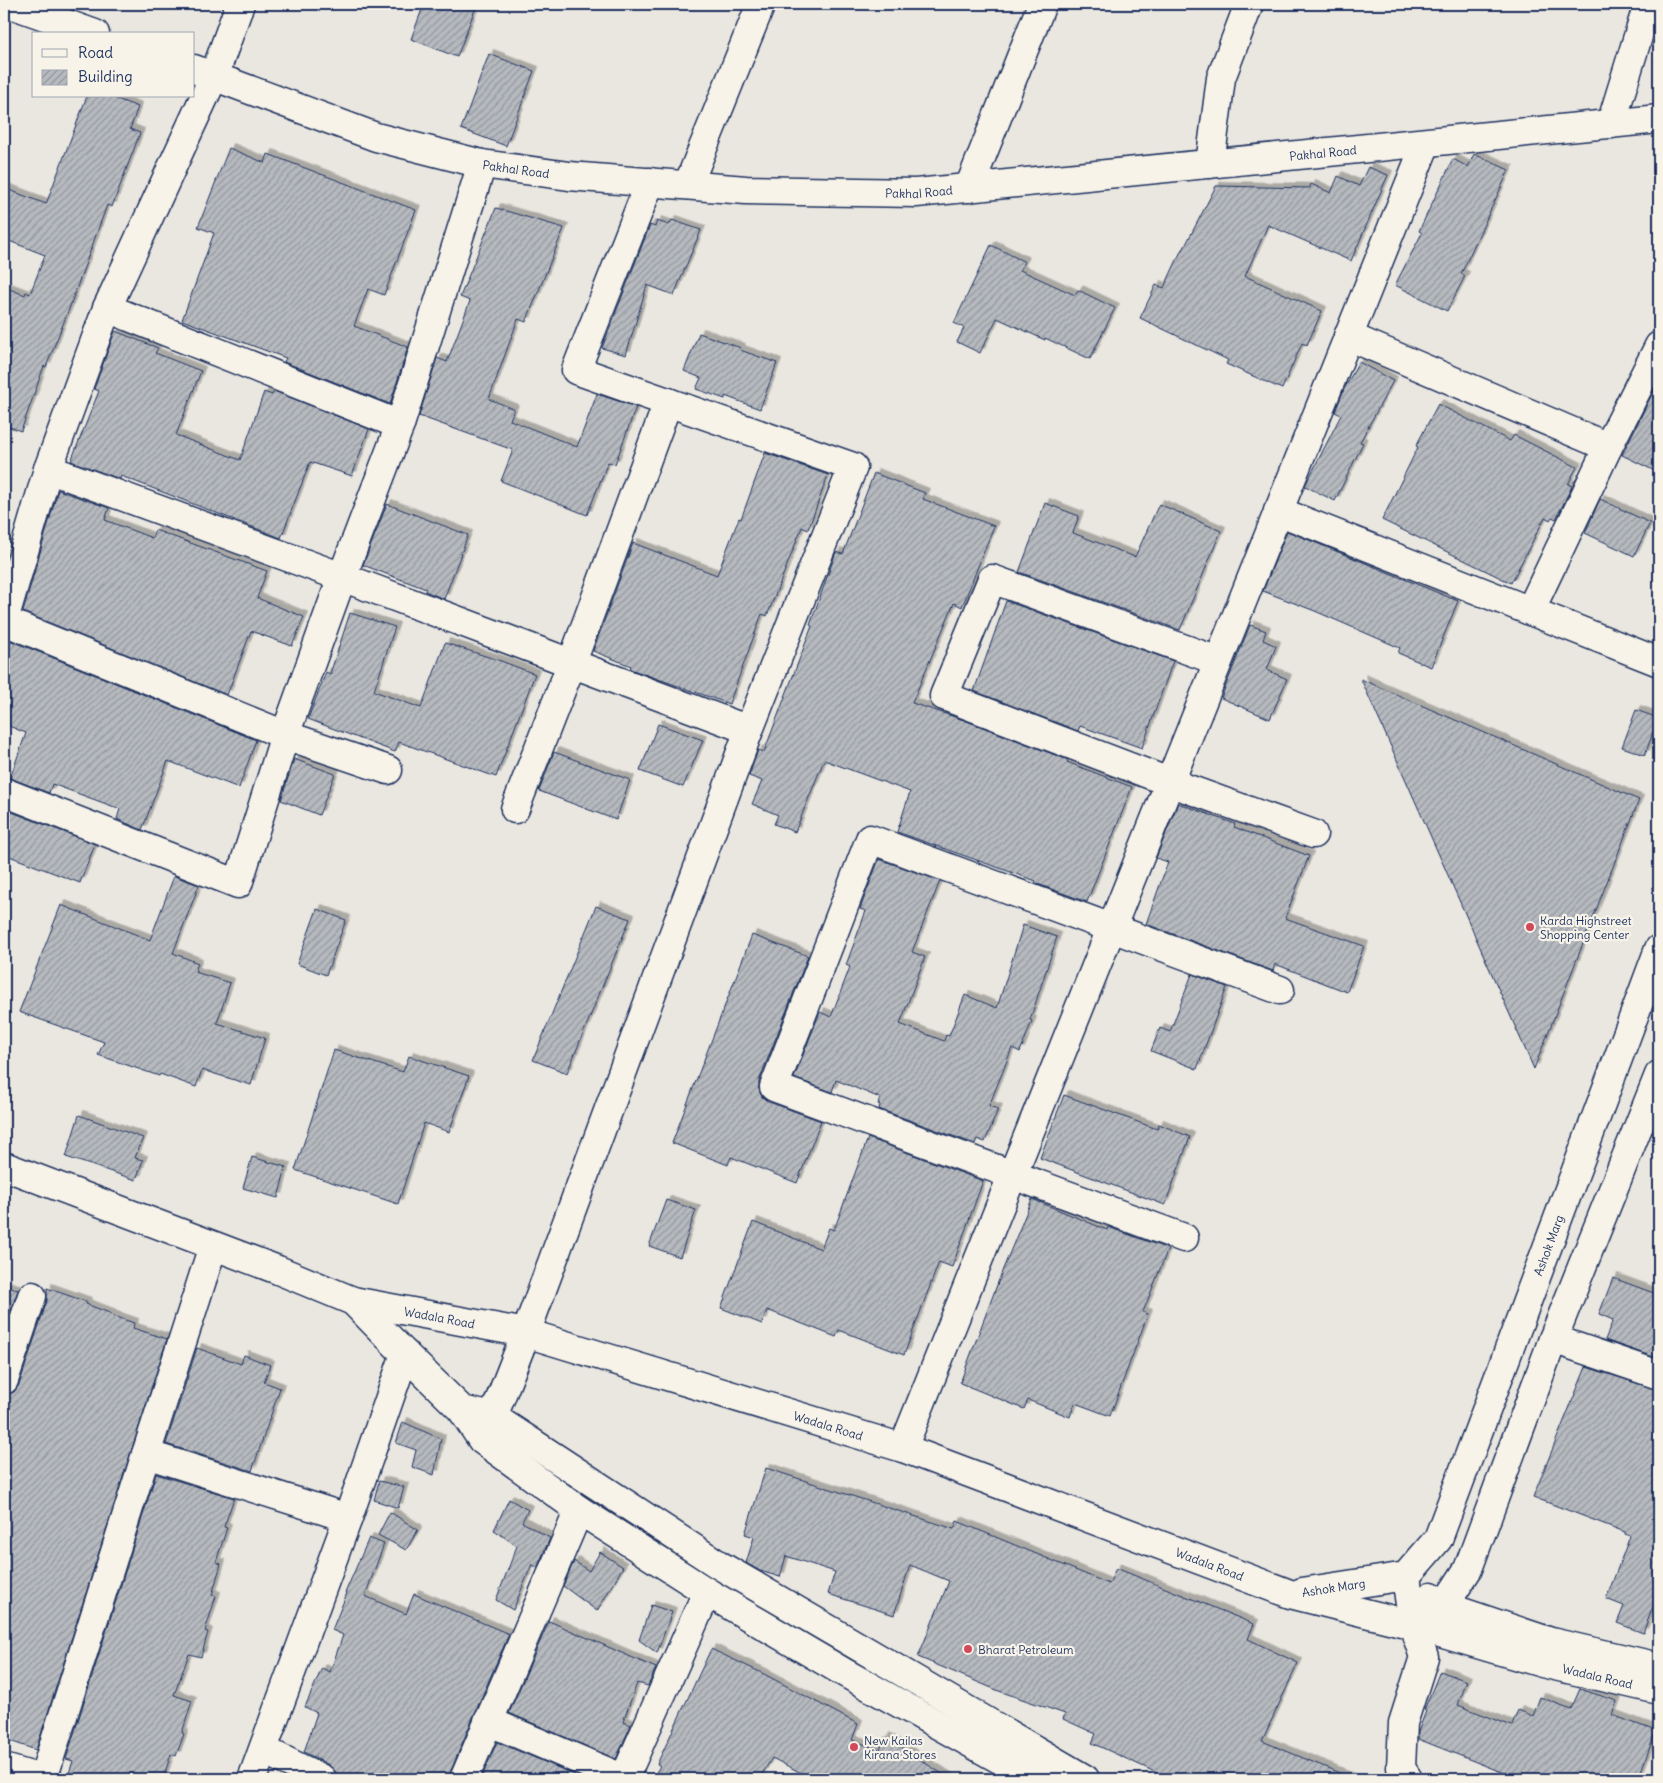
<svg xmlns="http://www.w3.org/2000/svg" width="1663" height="1783" viewBox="0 0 1663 1783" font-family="Delius,sans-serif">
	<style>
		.building { fill: url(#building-hatch); stroke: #1b2f5e; filter: url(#shadow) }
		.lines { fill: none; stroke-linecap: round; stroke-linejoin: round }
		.minor-casing { stroke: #1b2f5e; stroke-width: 31 }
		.tertiary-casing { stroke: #1b2f5e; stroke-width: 31 }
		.secondary-casing { stroke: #1b2f5e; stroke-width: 31 }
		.minor { stroke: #f7f3e8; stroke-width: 28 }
		.tertiary { stroke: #f7f3e8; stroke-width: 28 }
		.secondary { stroke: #f7f3e8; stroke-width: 28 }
		.poi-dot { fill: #d1495b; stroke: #f7f3e8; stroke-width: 2 }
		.labels { text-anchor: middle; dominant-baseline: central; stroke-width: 4.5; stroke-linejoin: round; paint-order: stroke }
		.street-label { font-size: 12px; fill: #1b2f5e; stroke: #f7f3e8 }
		.poi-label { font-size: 12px; fill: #1b2f5e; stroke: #f7f3e8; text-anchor: start }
	</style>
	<defs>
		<pattern id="building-hatch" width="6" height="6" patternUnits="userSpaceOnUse" patternTransform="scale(1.25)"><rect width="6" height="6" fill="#b6babf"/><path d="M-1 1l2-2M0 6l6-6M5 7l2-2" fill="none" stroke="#93989e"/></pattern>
		<filter id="shadow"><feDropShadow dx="4.5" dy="-4.5" stdDeviation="0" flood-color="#0004"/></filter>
	</defs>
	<rect width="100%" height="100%" fill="#eae7e0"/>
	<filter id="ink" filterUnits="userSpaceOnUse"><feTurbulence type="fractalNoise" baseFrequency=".02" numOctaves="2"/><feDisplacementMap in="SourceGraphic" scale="10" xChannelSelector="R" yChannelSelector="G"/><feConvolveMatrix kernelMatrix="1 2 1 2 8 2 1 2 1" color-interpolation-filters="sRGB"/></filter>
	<g filter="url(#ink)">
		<g class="building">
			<path d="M 424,4 L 477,4 L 457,57 L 411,39 Z"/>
			<path d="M 489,54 L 534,71 L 506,146 L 461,129 Z"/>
			<path d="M 87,96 L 109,96 L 138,107 L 130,129 L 140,133 L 112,207 L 107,205 L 69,309 L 46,367 L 44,366 L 21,431 L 4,425 L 4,287 L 25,295 L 26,292 L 30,294 L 45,255 L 4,239 L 4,188 L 46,204 Z"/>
			<path d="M 229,148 L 265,163 L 268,154 L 416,210 L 384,295 L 368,289 L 354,326 L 408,347 L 390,404 L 284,362 L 286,358 L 182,320 L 214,233 L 198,227 Z"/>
			<path d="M 1474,154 L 1509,170 L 1461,274 L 1465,276 L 1447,311 L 1395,285 L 1422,233 L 1419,231 L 1453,159 L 1468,167 Z"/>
			<path d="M 1368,167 L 1388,175 L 1351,261 L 1268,225 L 1245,276 L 1322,311 L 1307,345 L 1302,343 L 1282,389 L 1226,364 L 1228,360 L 1140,318 L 1156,285 L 1164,288 L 1182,249 L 1183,250 L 1216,186 L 1310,188 L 1311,184 L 1331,193 L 1338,176 L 1359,186 Z"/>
			<path d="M 496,208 L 564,228 L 526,322 L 518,319 L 489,399 L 514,409 L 510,420 L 577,447 L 597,394 L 636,407 L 615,464 L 608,462 L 587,515 L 501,481 L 513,450 L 419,416 L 437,358 L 447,362 L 470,301 L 460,297 Z"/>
			<path d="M 672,220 L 701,230 L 674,295 L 647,285 L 626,355 L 602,348 L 650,225 L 655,227 L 657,221 L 669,225 Z"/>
			<path d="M 991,245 L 1025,262 L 1020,270 L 1075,295 L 1078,290 L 1115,308 L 1090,359 L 1045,338 L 1045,340 L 997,318 L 980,353 L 957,342 L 964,328 L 954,323 Z"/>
			<path d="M 115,331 L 158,348 L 155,353 L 201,371 L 176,435 L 240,460 L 264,392 L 272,395 L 274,391 L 369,429 L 352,476 L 310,462 L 281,538 L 121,476 L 120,479 L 71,461 L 99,391 L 94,389 Z"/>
			<path d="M 699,333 L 741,348 L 740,350 L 777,363 L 760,409 L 725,396 L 725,399 L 696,389 L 701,378 L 684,371 Z"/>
			<path d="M 1359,362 L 1393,381 L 1360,442 L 1363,443 L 1335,501 L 1305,486 L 1341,415 L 1335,412 L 1344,389 Z"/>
			<path d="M 1659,380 L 1659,473 L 1622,455 Z"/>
			<path d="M 1438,404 L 1510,441 L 1514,435 L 1577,467 L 1568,484 L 1572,486 L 1556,519 L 1552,517 L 1550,520 L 1545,517 L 1511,583 L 1382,520 L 1418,447 L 1416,446 Z"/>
			<path d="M 765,453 L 828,475 L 808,530 L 802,527 L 767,616 L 762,614 L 729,704 L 630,669 L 631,666 L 593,651 L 633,543 L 717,575 L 739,518 L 741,519 Z"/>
			<path d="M 874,473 L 925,493 L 923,499 L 994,526 L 962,607 L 954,603 L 912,703 L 964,720 L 1068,760 L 1067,762 L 1132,787 L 1087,902 L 1035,883 L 1036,881 L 897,832 L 910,792 L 824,760 L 795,832 L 774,824 L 778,815 L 752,804 L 762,781 L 749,776 L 758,750 L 764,752 L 812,626 L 810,625 L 836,552 L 843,554 Z"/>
			<path d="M 58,490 L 109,508 L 105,520 L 152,538 L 155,530 L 267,571 L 257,598 L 304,617 L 292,646 L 251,631 L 227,695 L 23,612 Z"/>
			<path d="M 1600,499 L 1650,523 L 1634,556 L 1585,533 Z"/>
			<path d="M 1045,503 L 1079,516 L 1073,533 L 1135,557 L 1159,504 L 1221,531 L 1180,630 L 1019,572 Z"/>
			<path d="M 387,504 L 468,535 L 444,599 L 425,591 L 426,589 L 363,565 Z"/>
			<path d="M 1287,531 L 1458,601 L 1431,667 L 1398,653 L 1400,648 L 1315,611 L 1263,591 Z"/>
			<path d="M 1006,601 L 1173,661 L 1142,748 L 1080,726 L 1078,731 L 974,691 Z"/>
			<path d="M 350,613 L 395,627 L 374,691 L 421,708 L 445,643 L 501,661 L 535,674 L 496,777 L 399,742 L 395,752 L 308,719 L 326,672 L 330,674 Z"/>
			<path d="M 1250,625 L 1266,631 L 1263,640 L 1276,646 L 1267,670 L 1287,679 L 1270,719 L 1221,698 Z"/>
			<path d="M 4,638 L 256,740 L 239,788 L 168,761 L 142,830 L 117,819 L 120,809 L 52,784 L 49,793 L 10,778 L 26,733 L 4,724 Z"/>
			<path d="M 1361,679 L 1639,800 L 1534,1069 Z"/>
			<path d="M 1636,710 L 1658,718 L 1645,755 L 1622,747 Z"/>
			<path d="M 658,724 L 703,740 L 683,787 L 640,771 Z"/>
			<path d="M 554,752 L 630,780 L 616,820 L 539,791 Z"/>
			<path d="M 294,759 L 335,774 L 319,815 L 281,800 Z"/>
			<path d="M 1178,803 L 1235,824 L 1234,827 L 1309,856 L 1285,918 L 1364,946 L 1347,992 L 1275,964 L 1273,971 L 1146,924 L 1168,862 L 1156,858 Z"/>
			<path d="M 4,809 L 95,844 L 80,883 L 4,854 Z"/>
			<path d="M 879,859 L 940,881 L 912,952 L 925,957 L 900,1024 L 944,1041 L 946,1035 L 949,1036 L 965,995 L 997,1008 L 1023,925 L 1057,937 L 1030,1020 L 1032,1021 L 1020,1052 L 1012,1048 L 989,1106 L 998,1109 L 985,1142 L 977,1139 L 975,1144 L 879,1109 L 880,1105 L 878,1104 L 880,1098 L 836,1080 L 832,1092 L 794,1078 L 820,1012 L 831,1017 L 850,967 L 846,965 L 866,911 L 860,909 Z"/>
			<path d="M 174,876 L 199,885 L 173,953 L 198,963 L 195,972 L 230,983 L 217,1023 L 265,1038 L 251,1085 L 202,1070 L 196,1087 L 160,1074 L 159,1076 L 98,1055 L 104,1042 L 19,1012 L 61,905 L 150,940 Z"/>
			<path d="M 596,906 L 630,919 L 567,1073 L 533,1060 Z"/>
			<path d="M 317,909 L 346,920 L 326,975 L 297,964 Z"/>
			<path d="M 752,935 L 808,956 L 759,1081 L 759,1089 L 762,1097 L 769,1102 L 821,1121 L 797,1183 L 731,1157 L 728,1165 L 672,1143 Z"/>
			<path d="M 1192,974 L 1227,987 L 1197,1069 L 1151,1051 L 1160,1028 L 1170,1032 Z"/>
			<path d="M 334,1050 L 403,1072 L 409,1056 L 469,1076 L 449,1132 L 424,1123 L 398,1204 L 295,1170 Z"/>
			<path d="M 1064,1095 L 1157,1129 L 1159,1124 L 1190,1137 L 1165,1205 L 1040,1158 Z"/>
			<path d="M 79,1115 L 143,1138 L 135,1158 L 143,1160 L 136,1180 L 66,1157 Z"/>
			<path d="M 868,1138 L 983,1181 L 952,1267 L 939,1262 L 904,1355 L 839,1330 L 836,1337 L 767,1310 L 762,1324 L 721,1308 L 753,1222 L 821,1249 L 829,1228 L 834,1230 Z"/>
			<path d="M 252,1157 L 286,1167 L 278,1198 L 243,1188 Z"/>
			<path d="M 1032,1199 L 1107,1230 L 1108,1227 L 1168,1249 L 1143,1312 L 1148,1314 L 1110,1416 L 1075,1403 L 1070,1417 L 1028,1400 L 1024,1409 L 960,1383 L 1003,1269 Z"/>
			<path d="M 666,1200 L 696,1210 L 680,1257 L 649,1246 Z"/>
			<path d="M 1613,1278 L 1659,1295 L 1659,1359 L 1605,1340 L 1613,1320 L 1599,1314 Z"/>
			<path d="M 4,1286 L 18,1290 L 4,1331 Z"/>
			<path d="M 47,1288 L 87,1302 L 86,1304 L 112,1314 L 111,1315 L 134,1323 L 133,1328 L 167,1339 L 36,1750 L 4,1739 L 4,1404 L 7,1395 L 14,1392 L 19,1385 L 47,1301 Z"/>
			<path d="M 197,1348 L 241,1364 L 244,1355 L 270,1365 L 264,1382 L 280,1388 L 252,1471 L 166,1444 Z"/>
			<path d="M 1586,1367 L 1659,1390 L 1659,1591 L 1643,1633 L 1617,1623 L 1624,1606 L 1606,1599 L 1630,1536 L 1625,1534 L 1625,1532 L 1533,1497 Z"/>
			<path d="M 403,1422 L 441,1439 L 434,1475 L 412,1467 L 416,1450 L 396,1443 Z"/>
			<path d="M 766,1468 L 954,1529 L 957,1521 L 1109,1584 L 1116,1568 L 1254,1624 L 1248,1639 L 1298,1663 L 1262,1741 L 1354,1779 L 1170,1779 L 1092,1743 L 1096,1734 L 1063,1719 L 1065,1714 L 999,1691 L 918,1657 L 949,1581 L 910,1565 L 894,1615 L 828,1594 L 835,1572 L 786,1556 L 780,1577 L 760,1571 L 746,1563 L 754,1537 L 745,1534 Z"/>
			<path d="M 156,1474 L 234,1498 L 224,1527 L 227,1528 L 216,1562 L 221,1564 L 212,1595 L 216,1596 L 205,1631 L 208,1632 L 201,1657 L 189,1654 L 174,1695 L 192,1701 L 182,1733 L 184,1734 L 176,1756 L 171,1754 L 163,1779 L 67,1779 L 73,1761 L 66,1759 Z"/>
			<path d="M 379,1481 L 404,1487 L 398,1508 L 374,1500 Z"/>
			<path d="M 509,1499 L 528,1510 L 522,1522 L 550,1538 L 537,1568 L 532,1564 L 513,1610 L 496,1600 L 517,1546 L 494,1530 Z"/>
			<path d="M 390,1512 L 418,1530 L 406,1550 L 378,1535 Z"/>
			<path d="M 369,1538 L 384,1544 L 365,1596 L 406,1614 L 414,1594 L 509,1634 L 474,1715 L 450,1773 L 449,1779 L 337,1779 L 335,1771 L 329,1765 L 304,1752 L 317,1713 L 305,1707 L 322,1668 L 330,1672 L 343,1635 L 332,1630 L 347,1593 L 345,1593 Z"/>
			<path d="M 600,1552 L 623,1567 L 597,1611 L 563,1586 L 574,1561 L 589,1571 Z"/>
			<path d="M 651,1605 L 672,1612 L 657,1653 L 639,1640 Z"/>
			<path d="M 549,1621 L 656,1668 L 648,1686 L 637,1683 L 623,1722 L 631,1725 L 616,1759 L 509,1713 Z"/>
			<path d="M 711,1649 L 762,1673 L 858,1724 L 852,1740 L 880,1750 L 885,1737 L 950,1779 L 813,1779 L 772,1758 L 759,1779 L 652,1779 L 660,1766 L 657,1764 Z"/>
			<path d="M 1440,1671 L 1467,1681 L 1458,1705 L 1512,1726 L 1518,1710 L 1533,1716 L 1540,1697 L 1571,1709 L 1580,1689 L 1617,1701 L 1612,1715 L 1656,1731 L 1638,1779 L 1519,1779 L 1418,1739 L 1418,1732 L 1426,1711 L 1424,1710 Z"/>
			<path d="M 497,1742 L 585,1779 L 481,1779 Z"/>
		</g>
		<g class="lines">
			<g class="minor-casing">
				<g id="minor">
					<path d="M 1611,124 L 1648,4"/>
					<path d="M 1210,164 L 1221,78 L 1249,4"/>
					<path d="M 650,182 L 576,370 L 853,467 L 749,730"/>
					<path d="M 688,185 L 761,4"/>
					<path d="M 969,188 L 1042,4"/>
					<path d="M 107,308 L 400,425"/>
					<path d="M 1348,336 L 1608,447 L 1659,346"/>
					<path d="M 48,469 L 342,577 L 749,730 L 526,1333 L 493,1417 L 483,1438"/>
					<path d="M 1278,511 L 1659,662"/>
					<path d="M 1530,611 L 1608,447"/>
					<path d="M 4,620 L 48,469 L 107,308 L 214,76 L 240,4"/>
					<path d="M 4,621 L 285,735 L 388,770"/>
					<path d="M 1218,661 L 992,579 L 944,696 L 1169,782 L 1313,834"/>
					<path d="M 4,792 L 238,884 L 285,735 L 342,577 L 400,425 L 482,164"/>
					<path d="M 515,809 L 571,665 L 668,402"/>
					<path d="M 1184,1238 L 774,1087 L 870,839 L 1280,990"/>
					<path d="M 1553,1339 L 1659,1375"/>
					<path d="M 4,1380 L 32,1296"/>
					<path d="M 903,1448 L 1426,143"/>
					<path d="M 146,1454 L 213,1246"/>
					<path d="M 488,1721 L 624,1779"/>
					<path d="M 264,1750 L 322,1779"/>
					<path d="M 4,1768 L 41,1779"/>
					<path d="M 43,1779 L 146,1454 L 348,1518"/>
					<path d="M 252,1779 L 348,1518 L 405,1354"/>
					<path d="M 464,1779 L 579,1510"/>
					<path d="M 624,1779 L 707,1592"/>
					<path d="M 1408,1779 L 1401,1768 L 1403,1723 L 1424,1657 L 1413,1625"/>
				</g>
			</g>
			<g class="tertiary-casing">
				<g id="tertiary">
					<path d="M 11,4 L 95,34"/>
					<path id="s1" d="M 194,69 L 376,137 L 482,164 L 569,176 L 746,190 L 916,193 L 1659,119"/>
					<path id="s2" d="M 353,1301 L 526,1333 L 903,1448 L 1290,1594 L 1413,1625 L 1444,1606 L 1468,1569 L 1553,1339 L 1659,1075"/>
					<path id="s3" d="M 1406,1576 L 1413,1625 L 1542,1663 L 1659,1690"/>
					<path id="s4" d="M 1302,1592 L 1406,1576 L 1438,1539 L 1659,949"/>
					<path d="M 1431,1596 L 1444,1606 L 1551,1642 L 1659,1667"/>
				</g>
			</g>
			<g class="secondary-casing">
				<g id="secondary">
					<path d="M 4,1166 L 278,1270 L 353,1301 L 405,1354 L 462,1410 L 482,1440 L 579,1510 L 707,1592 L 845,1673 L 1035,1779"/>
					<path d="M 462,1410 L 493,1417 L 719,1565 L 1085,1779"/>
				</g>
			</g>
			<use href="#minor" class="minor"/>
			<use href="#tertiary" class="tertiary"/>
			<use href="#secondary" class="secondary"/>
		</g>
	</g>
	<g class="poi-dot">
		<circle cx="1530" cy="927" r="5"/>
		<circle cx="968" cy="1649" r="5"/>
		<circle cx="854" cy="1747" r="5"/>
	</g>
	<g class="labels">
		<g class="street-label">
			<text stroke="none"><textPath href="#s1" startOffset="1148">Pakhal Road</textPath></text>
			<text stroke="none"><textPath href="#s1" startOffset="338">Pakhal Road</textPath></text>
			<text stroke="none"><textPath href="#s1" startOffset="742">Pakhal Road</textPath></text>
			<text stroke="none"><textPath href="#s4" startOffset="468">Ashok Marg</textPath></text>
			<text stroke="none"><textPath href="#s2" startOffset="88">Wadala Road</textPath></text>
			<text stroke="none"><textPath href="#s2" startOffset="492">Wadala Road</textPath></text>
			<text stroke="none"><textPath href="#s2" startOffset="898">Wadala Road</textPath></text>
			<text stroke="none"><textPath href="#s4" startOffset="32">Ashok Marg</textPath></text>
			<text stroke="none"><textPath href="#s3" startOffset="241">Wadala Road</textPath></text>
		</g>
		<g class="poi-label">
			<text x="1540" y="920">Karda Highstreet<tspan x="1540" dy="14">Shopping Center</tspan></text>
			<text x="978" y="1649">Bharat Petroleum</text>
			<text x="864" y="1740">New Kailas<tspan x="864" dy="14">Kirana Stores</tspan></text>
		</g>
	</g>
	<rect width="1663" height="1783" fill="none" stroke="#f7f3e8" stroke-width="20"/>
	<rect x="10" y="10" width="1643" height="1763" fill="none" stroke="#1b2f5e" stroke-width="2" filter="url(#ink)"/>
	<rect x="32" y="32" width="162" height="65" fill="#f7f3e8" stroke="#9fa5b1"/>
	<rect x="42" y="49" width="25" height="8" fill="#f7f3e8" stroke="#9fa5b1"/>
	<text x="78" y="58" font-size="15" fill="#1b2f5e">Road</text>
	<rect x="42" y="70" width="25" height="15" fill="url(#building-hatch)" stroke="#9fa5b1"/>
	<text x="78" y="82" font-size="15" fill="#1b2f5e">Building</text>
</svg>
